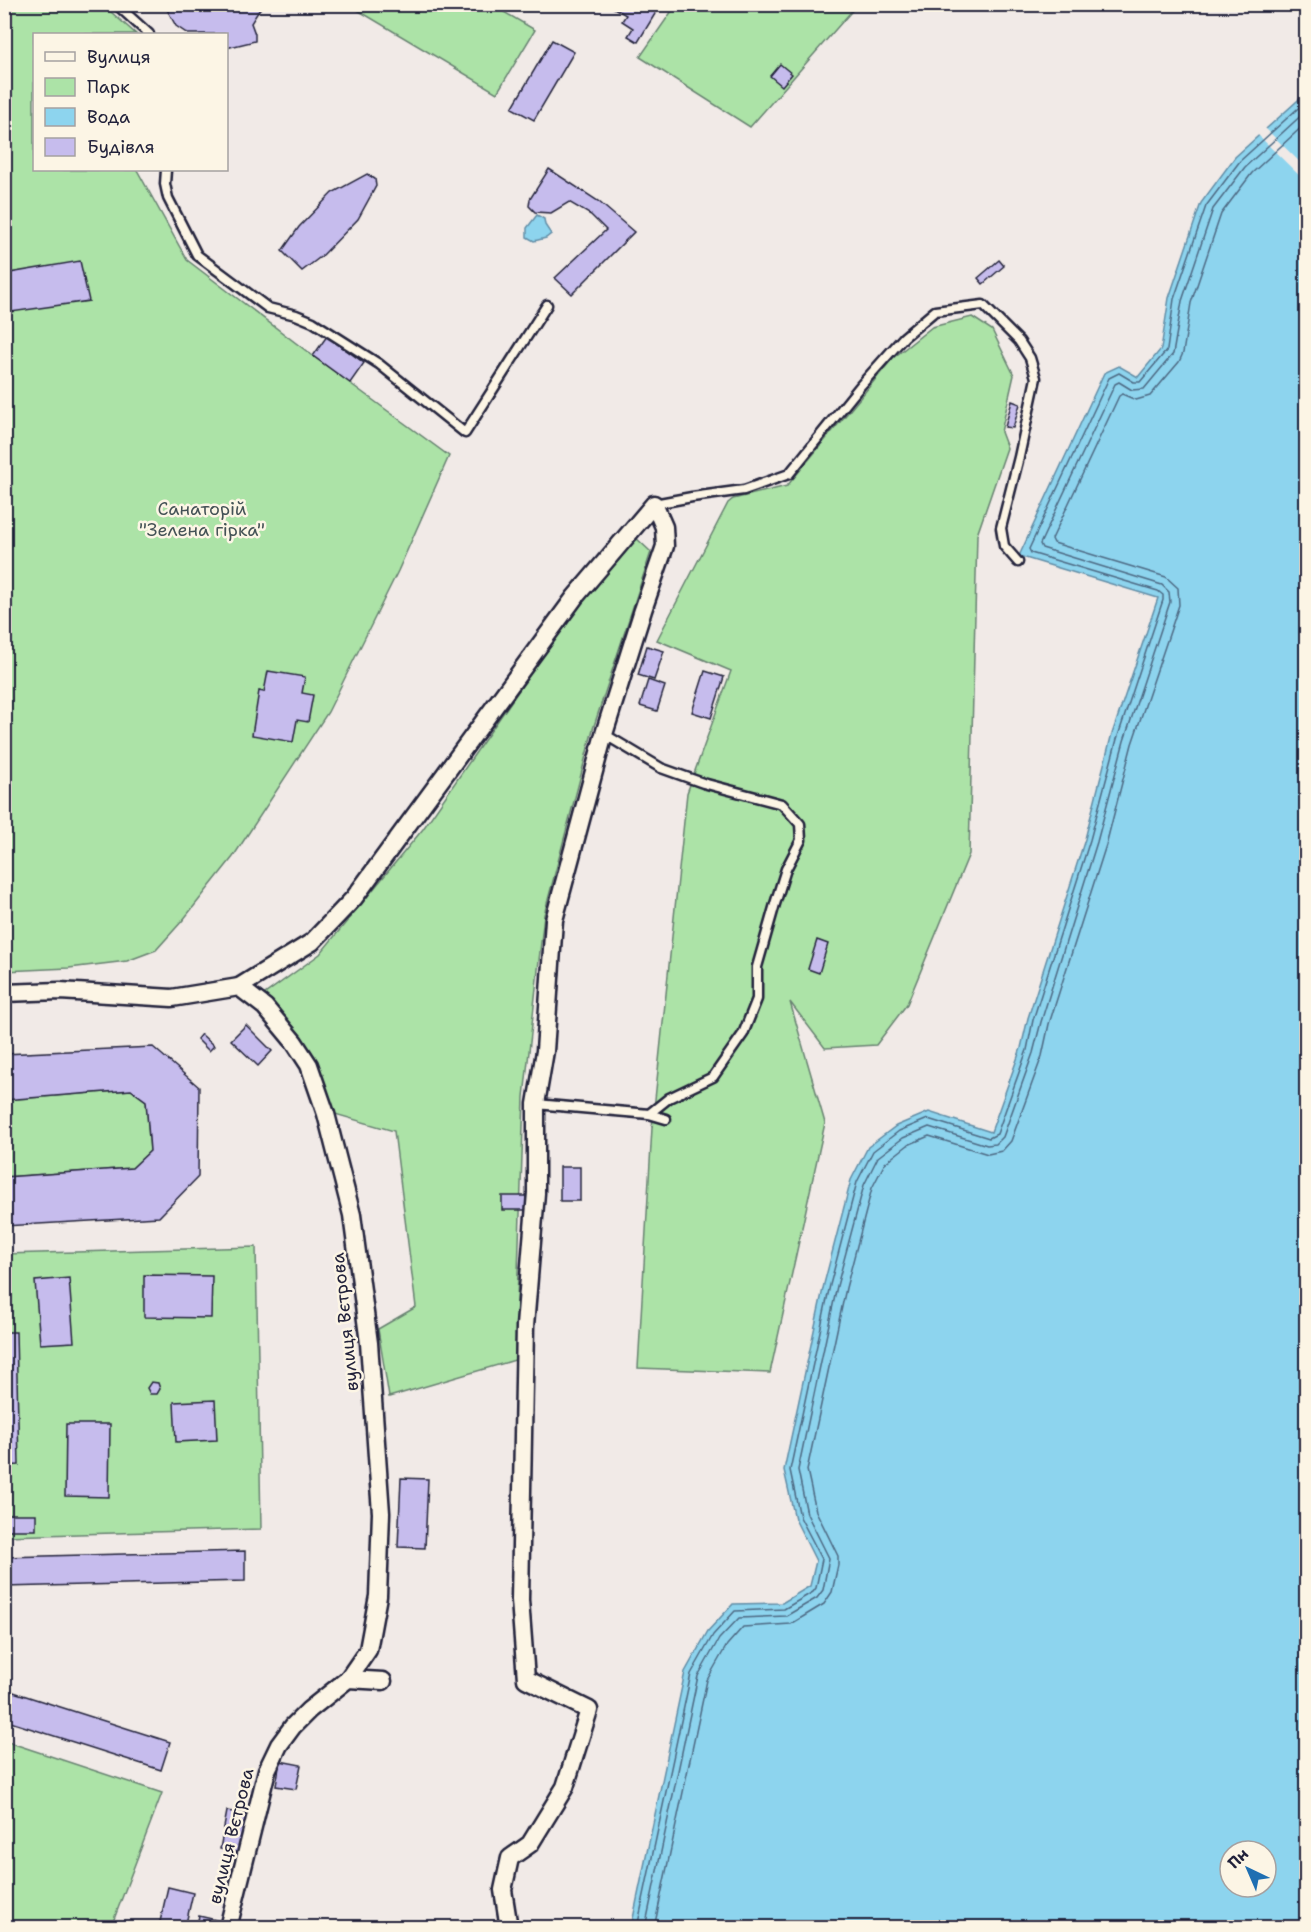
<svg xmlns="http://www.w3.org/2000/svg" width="1311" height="1932" viewBox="0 0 1311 1932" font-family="'Shantell Sans',sans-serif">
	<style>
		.green { fill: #ace3a7; stroke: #678271; stroke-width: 1.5 }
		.water { fill: #8dd4ee; stroke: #628da6; stroke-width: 1.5; fill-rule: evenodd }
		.pier { fill: #f1eae7 }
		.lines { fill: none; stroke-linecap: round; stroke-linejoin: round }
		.shore { stroke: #4d6983; stroke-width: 1.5 }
		.building { fill: #c6bced; stroke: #22223b; stroke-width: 1.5 }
		.lane-casing { stroke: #22223b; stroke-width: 13 }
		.street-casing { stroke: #22223b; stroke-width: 21 }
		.lane { stroke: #fcf5e5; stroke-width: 8 }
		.street { stroke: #fcf5e5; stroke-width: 16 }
		.labels { text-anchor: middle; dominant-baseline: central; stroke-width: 5; stroke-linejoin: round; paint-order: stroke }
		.park-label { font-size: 18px; fill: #445256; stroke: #fcf5e5 }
		.street-label { font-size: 18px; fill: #22223b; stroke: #fcf5e5 }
	</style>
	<rect width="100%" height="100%" fill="#f1eae7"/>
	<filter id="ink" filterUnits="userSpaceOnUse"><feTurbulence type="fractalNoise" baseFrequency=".0167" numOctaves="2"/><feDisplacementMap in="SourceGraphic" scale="12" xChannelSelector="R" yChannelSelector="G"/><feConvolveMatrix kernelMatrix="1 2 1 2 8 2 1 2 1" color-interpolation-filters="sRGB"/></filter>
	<g filter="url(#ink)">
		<g class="green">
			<path d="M 4,5 L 103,5 L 136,34 L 34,34 L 34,170 L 137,170 L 187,260 L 313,356 L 449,456 L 398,571 L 328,712 L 233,857 L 183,920 L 156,950 L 127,961 L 69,968 L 5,971 Z"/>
			<path d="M 349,5 L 492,5 L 535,30 L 497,93 Z"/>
			<path d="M 676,5 L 857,5 L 750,127 L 640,57 Z"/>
			<path d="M 972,317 L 992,330 L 1014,375 L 1001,432 L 1007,448 L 977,535 L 969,854 L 907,1004 L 876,1045 L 825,1048 L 790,1002 L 825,1123 L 770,1373 L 638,1368 L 652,1128 L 687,793 L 731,671 L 657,640 L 728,503 L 733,499 L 787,486 L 893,358 L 932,327 Z"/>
			<path d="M 635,537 L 651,552 L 593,729 L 544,915 L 524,1097 L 515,1360 L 389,1397 L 378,1329 L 416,1307 L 394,1131 L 335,1114 L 307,1049 L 265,994 L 320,954 L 423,829 L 595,580 Z"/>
			<path d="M 131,1090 L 146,1101 L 150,1151 L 132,1168 L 5,1177 L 5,1100 Z"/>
			<path d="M 256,1247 L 261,1529 L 5,1536 L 4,1254 Z"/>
			<path d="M 5,1741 L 162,1793 L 111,1927 L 5,1927 Z"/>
		</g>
		<g class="water">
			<path d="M 1306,93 L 1306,1927 L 631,1928 L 685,1672 L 708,1631 L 733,1604 L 782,1603 L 810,1586 L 816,1561 L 795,1519 L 784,1470 L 824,1284 L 851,1180 L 868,1147 L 896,1126 L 929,1112 L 991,1132 L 1021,1048 L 1028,1018 L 1085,839 L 1111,737 L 1158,598 L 1019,556 L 1104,373 L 1119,366 L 1138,377 L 1161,349 L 1169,298 L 1201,203 L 1235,157 ZM 1230,1851 L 1266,1851 L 1266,1887 L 1230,1887 Z"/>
			<path d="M 537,215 L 544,219 L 545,225 L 551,234 L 546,238 L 534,241 L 527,237 L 527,228 Z"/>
		</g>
		<path class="pier" d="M 1264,127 L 1306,168 L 1306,182 L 1257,134 Z"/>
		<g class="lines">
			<g class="shore">
				<path d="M 637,1928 L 691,1674 L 713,1635 L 735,1611 L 784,1609 L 813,1592 L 816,1588 L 822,1559 L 800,1517 L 790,1470 L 830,1285 L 857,1182 L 873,1151 L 899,1131 L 928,1119 L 989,1138 L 997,1134 L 1027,1050 L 1033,1020 L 1090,840 L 1117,739 L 1163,600 L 1163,595 L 1158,591 L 1031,553 L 1029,549 L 1109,378 L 1119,373 L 1134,382 L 1140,382 L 1167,350 L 1174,299 L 1206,206 L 1240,161 L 1306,101"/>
				<path d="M 645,1928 L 698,1676 L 719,1639 L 739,1618 L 786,1616 L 817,1598 L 823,1590 L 829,1558 L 807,1514 L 798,1470 L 837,1286 L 864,1185 L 878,1157 L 903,1138 L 929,1127 L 987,1145 L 996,1144 L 1003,1137 L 1033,1053 L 1041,1022 L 1097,842 L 1124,741 L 1170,602 L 1169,592 L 1162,585 L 1042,548 L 1040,544 L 1115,384 L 1119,382 L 1132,390 L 1144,389 L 1173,354 L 1182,301 L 1213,209 L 1245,167 L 1306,111"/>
				<path d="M 654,1928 L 707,1680 L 727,1645 L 743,1627 L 791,1624 L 824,1604 L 832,1592 L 838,1565 L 838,1556 L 816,1511 L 807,1470 L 846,1288 L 872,1188 L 885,1163 L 908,1145 L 929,1136 L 988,1154 L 1002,1151 L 1011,1141 L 1042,1056 L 1049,1024 L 1106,845 L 1132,744 L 1179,605 L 1178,588 L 1166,577 L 1054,543 L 1052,539 L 1119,396 L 1122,394 L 1136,400 L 1150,396 L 1179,362 L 1183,353 L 1191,303 L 1221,214 L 1252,173 L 1306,123"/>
			</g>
		</g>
		<g class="building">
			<path d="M 164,4 L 263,4 L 251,23 L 255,34 L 255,41 L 226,48 L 226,34 L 188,34 L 176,26 Z"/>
			<path d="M 607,4 L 661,4 L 638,42 L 628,36 L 633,28 L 622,21 L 626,15 Z"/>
			<path d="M 552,40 L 574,52 L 534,120 L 512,108 Z"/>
			<path d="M 780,64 L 792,74 L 782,86 L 770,76 Z"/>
			<path d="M 549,169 L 598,201 L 634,232 L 572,294 L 555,278 L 606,230 L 591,215 L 569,202 L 551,213 L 535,212 L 529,206 L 530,199 Z"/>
			<path d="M 367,174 L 375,179 L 376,186 L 358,219 L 323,255 L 302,271 L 282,251 L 299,227 L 332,193 Z"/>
			<path d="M 999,260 L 1004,266 L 983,284 L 978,278 Z"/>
			<path d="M 80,261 L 89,301 L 4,313 L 4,274 Z"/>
			<path d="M 327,336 L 364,363 L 350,383 L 313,356 Z"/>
			<path d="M 1012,401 L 1020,404 L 1013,428 L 1005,427 Z"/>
			<path d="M 647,646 L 664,651 L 654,680 L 638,675 Z"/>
			<path d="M 268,671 L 305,677 L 302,693 L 313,695 L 308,722 L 297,720 L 293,742 L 252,735 L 259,691 L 264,692 Z"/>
			<path d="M 705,671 L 724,677 L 711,718 L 692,712 Z"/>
			<path d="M 648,680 L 665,686 L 657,711 L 640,706 Z"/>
			<path d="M 817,940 L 828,944 L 819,973 L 808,969 Z"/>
			<path d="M 246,1025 L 272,1051 L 258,1066 L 231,1040 Z"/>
			<path d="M 201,1034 L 214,1046 L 209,1051 L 197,1039 Z"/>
			<path d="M 153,1047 L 199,1087 L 198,1177 L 159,1217 L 4,1226 L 4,1177 L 132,1168 L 150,1151 L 146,1101 L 131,1090 L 4,1100 L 4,1054 Z"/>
			<rect x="560" y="1167" width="20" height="34"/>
			<path d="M 502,1196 L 526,1196 L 527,1210 L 502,1210 Z"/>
			<path d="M 4,1264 L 9,1264 L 10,1298 L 4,1298 Z"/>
			<path d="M 144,1275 L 212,1276 L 211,1318 L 144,1317 Z"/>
			<path d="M 69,1278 L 74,1342 L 40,1344 L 35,1281 Z"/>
			<path d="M 4,1332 L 16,1332 L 19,1465 L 4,1466 Z"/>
			<path d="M 151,1382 L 158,1383 L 160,1389 L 157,1394 L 150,1394 L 147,1388 Z"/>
			<path d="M 215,1400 L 217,1440 L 176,1442 L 174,1402 Z"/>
			<path d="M 66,1424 L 110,1424 L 109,1497 L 65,1496 Z"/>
			<path d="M 401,1478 L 428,1479 L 425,1548 L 398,1547 Z"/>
			<rect x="4" y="1514" width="32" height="16"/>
			<path d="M 245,1551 L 245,1581 L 4,1587 L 4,1557 Z"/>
			<path d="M 4,1689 L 170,1742 L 161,1770 L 4,1720 Z"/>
			<path d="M 280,1761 L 301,1765 L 296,1789 L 276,1786 Z"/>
			<path d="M 227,1811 L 250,1815 L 242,1854 L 220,1849 Z"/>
			<path d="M 168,1887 L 193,1893 L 185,1928 L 159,1926 Z"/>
			<path d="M 199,1916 L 225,1922 L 224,1928 L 196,1928 Z"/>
		</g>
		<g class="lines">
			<g class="lane-casing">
				<g id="lane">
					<path d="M 116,4 L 149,34"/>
					<path d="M 166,170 L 165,184 L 168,198 L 197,255 L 268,308 L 296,315 L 313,322 L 379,364 L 465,433 L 547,305"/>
					<path d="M 654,504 L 692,497 L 744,490 L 789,474 L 861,385 L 904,337 L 935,311 L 983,305 L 1019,341 L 1030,358 L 1036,378 L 1019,457 L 1001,528 L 1004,546 L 1018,562"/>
					<path d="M 604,734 L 661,768 L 703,783 L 782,804 L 800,824 L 801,840 L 786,869 L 775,904 L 757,967 L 757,999 L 743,1034 L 713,1077 L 669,1098 L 649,1114"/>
					<path d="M 536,1104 L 649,1114 L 666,1119"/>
				</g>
			</g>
			<g class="street-casing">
				<g id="street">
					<path d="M 239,987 L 265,1007 L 294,1042 L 309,1065 L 326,1114 L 352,1215 L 369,1343 L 381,1513 L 378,1596 L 368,1650 L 348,1679"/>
					<path d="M 4,993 L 60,991 L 172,998 L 239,987 L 312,942 L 354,898 L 575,597 L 654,504 L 664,527 L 665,546 L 643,610 L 604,734 L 554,920 L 545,1051 L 536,1104 L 536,1193 L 525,1326 L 520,1600 L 526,1679 L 589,1710 L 565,1787 L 530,1844 L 510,1858 L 503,1890 L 509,1928"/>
					<path d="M 228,1928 L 267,1770 L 279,1745 L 293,1726 L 309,1710 L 348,1679 L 383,1681"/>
				</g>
			</g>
			<use href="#lane" class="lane"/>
			<use href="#street" class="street"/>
		</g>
	</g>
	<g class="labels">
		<g class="park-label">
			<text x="202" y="509">Санаторій<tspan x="202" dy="21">"Зелена гірка"</tspan></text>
		</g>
		<g class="street-label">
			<text transform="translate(345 1322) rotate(-96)">вулиця Вєтрова</text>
			<text transform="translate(231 1836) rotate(-76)">вулиця Вєтрова</text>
		</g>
	</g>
	<rect width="1311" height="1932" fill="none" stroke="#fcf5e5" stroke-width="24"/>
	<rect x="12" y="12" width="1287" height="1908" fill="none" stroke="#22223b" stroke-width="2" filter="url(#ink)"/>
	<rect x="33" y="33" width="195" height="138" fill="#fcf5e5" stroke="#a5a1a1" stroke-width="1.5"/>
	<rect x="45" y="52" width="30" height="9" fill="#fcf5e5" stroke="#a5a1a1" stroke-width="1.5"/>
	<text x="87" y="63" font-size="18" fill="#22223b">Вулиця</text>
	<rect x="45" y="78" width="30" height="18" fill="#ace3a7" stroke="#a5a1a1" stroke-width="1.5"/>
	<text x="87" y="93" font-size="18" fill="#22223b">Парк</text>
	<rect x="45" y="108" width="30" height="18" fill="#8dd4ee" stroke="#a5a1a1" stroke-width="1.5"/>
	<text x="87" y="123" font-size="18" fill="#22223b">Вода</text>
	<rect x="45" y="138" width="30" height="18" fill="#c6bced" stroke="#a5a1a1" stroke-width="1.5"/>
	<text x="87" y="153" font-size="18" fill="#22223b">Будівля</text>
	<g transform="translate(1248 1869) rotate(316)"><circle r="28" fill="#fcf5e5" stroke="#a5a1a1" stroke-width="1.5"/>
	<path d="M0-4.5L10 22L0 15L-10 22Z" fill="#1f6fb2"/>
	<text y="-9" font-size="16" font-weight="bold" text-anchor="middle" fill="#22223b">Пн</text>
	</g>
</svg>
